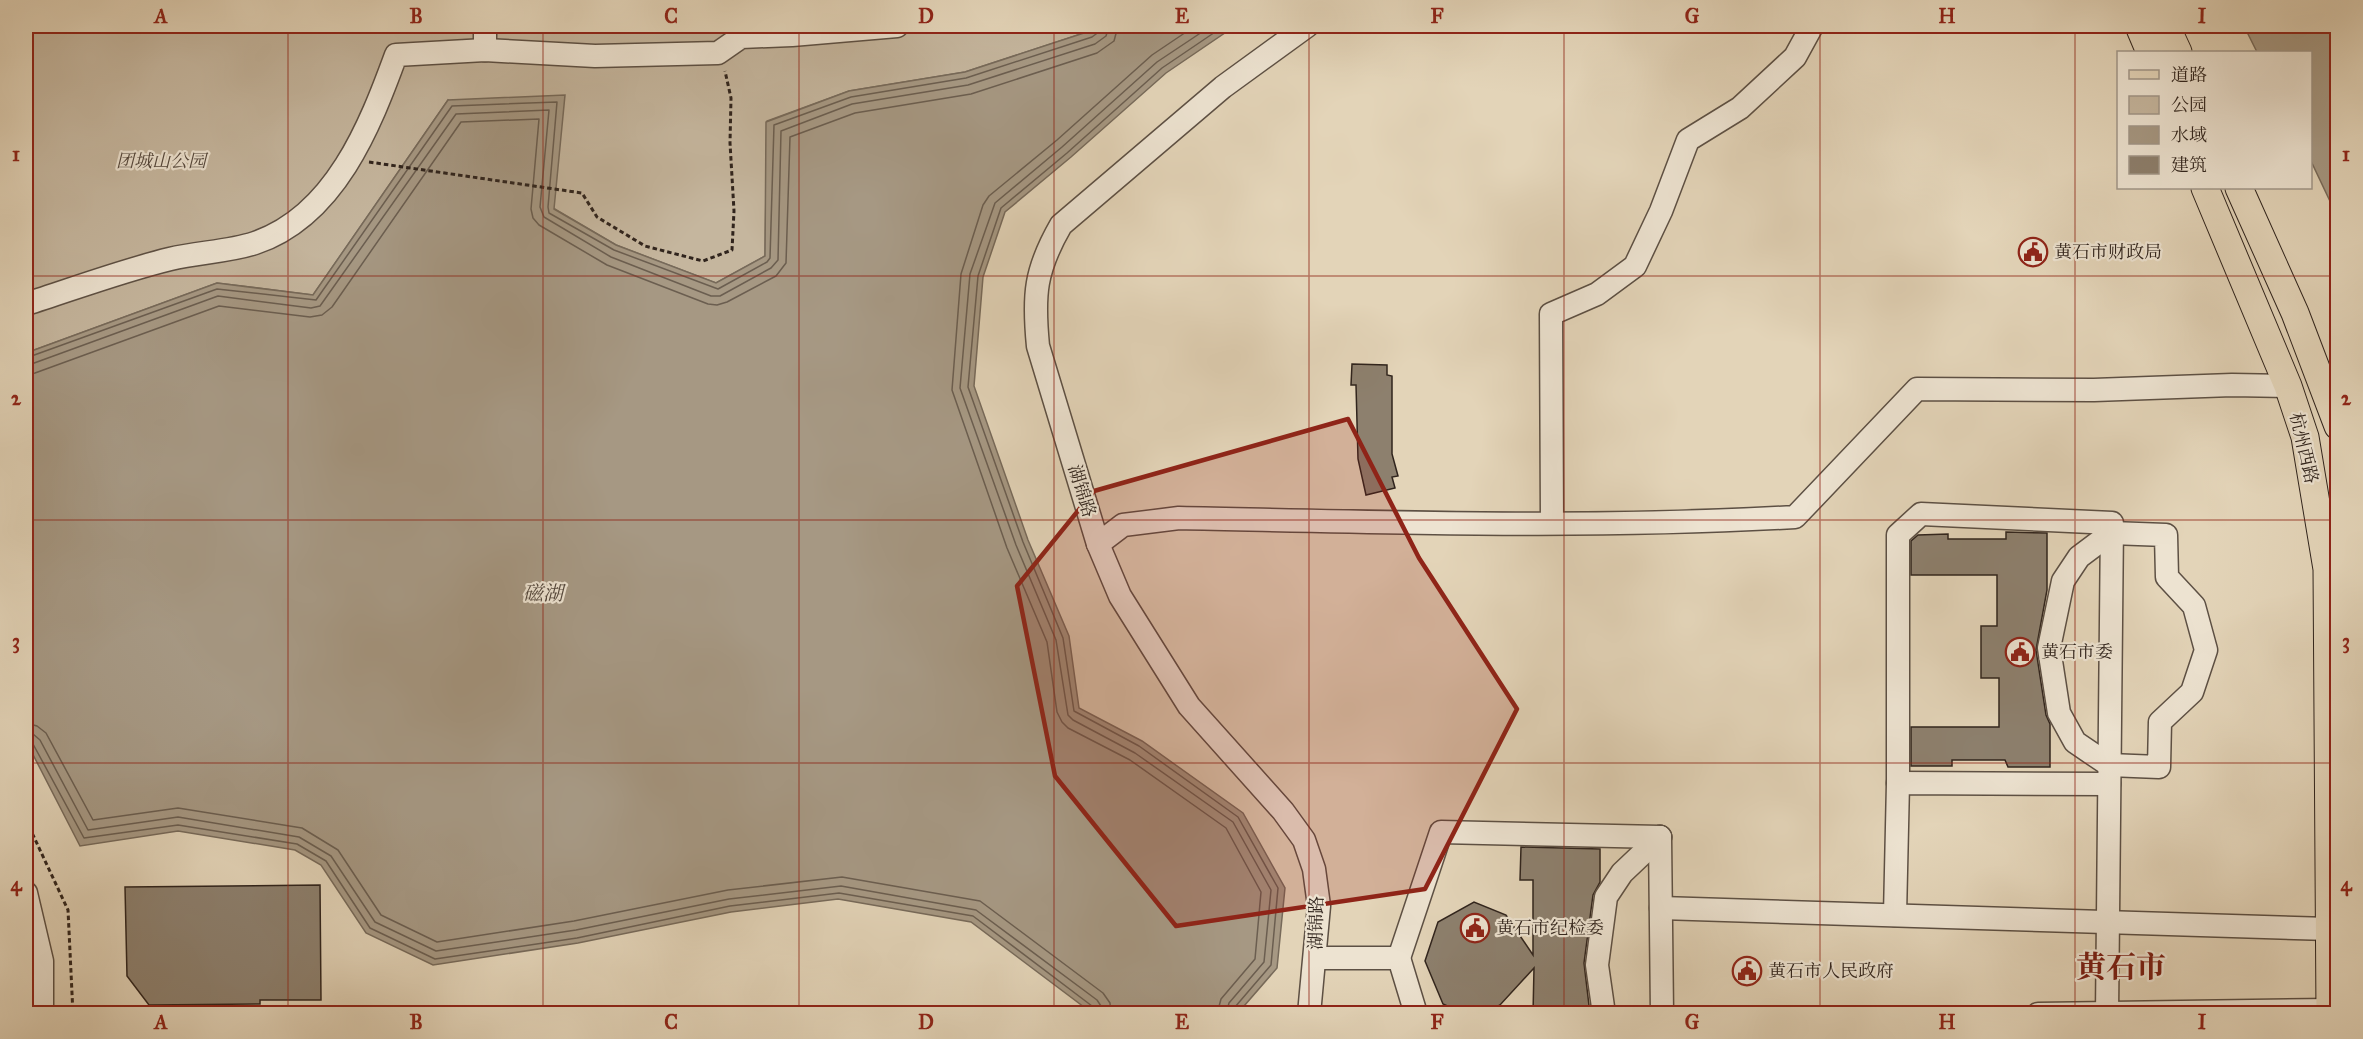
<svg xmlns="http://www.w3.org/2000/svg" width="2363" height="1039" viewBox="0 0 2363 1039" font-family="'IM FELL Great Primer','Noto Serif SC',serif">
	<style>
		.green { fill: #c5b69e; stroke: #7a6d5e; stroke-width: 1.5 }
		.water { fill: #a69883; stroke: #776a5a; stroke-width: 1.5 }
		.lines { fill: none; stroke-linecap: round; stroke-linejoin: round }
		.shore { stroke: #6b5e50; stroke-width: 1.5 }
		.building { fill: #8d806e; stroke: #30241d; stroke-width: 1.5 }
		.minor-casing { stroke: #5d5044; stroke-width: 25 }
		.major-casing { stroke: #30241d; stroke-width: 29 }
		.path { stroke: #30241d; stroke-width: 3; stroke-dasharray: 4.5 3; stroke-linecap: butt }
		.minor { stroke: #ede3d1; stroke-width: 22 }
		.major { stroke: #e3d4b8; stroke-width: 27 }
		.marked { fill: #8f2418; fill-opacity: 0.2; stroke: #8f2418; stroke-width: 4.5; stroke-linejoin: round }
		.grid { fill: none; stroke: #8f2418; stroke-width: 1.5; stroke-opacity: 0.55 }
		.labels { text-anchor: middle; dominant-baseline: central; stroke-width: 4.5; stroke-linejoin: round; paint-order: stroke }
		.park-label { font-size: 18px; font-style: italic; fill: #55483d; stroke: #ede3d1 }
		.poi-label { font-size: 18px; fill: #30241d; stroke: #ede3d1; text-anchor: start }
		.street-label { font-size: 18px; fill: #30241d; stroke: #ede3d1 }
		.water-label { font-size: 20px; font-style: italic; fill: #53473c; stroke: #ede3d1 }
		.town-label { font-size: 30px; font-weight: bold; fill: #7a1f14; stroke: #ede3d1 }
		.neatline { fill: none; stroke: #8f2418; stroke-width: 2 }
		.grid-label { font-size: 20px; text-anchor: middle; font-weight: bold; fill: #8f2418 }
	</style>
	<rect width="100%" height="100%" fill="#e3d4b8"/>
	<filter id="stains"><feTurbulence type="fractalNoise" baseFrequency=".00333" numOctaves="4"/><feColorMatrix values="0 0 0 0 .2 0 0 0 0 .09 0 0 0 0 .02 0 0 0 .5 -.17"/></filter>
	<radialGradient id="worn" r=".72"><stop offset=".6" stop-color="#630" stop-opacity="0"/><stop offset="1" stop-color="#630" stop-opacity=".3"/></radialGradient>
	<path class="green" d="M 26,26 L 1099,26 L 1090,31 L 965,72 L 849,91 L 767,121 L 765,256 L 716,283 L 616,245 L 553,208 L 448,100 L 313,295 L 217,283 L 26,353 Z"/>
	<g class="water">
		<path d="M 1099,26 L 1235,26 L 1166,73 L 1071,157 L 1005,212 L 983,277 L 974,386 L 1028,540 L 1069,636 L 1079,708 L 1142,741 L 1243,813 L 1285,888 L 1277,968 L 1238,1013 L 1092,1013 L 971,922 L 838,899 L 731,912 L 578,943 L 433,965 L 366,933 L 321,865 L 295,850 L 178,831 L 80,846 L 26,741 L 26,353 L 217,283 L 313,295 L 448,100 L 565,95 L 554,209 L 616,245 L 716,283 L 765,256 L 766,122 L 849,91 L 965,72 L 1090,31 Z"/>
		<path d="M 2244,26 L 2337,26 L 2337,216 L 2311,161 L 2310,52 L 2257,52 Z"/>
	</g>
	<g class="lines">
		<g class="shore">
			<path d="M 1195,26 L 1152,55 L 1057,140 L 989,196 L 983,205 L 961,274 L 952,390 L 1007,548 L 1047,642 L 1057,712 L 1062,722 L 1068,728 L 1130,760 L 1226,828 L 1261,892 L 1255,959 L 1221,999 L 1217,1014"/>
			<path d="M 1211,26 L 1157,62 L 1062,147 L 995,203 L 970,274 L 960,388 L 1016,545 L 1056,640 L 1068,715 L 1073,720 L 1135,753 L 1233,822 L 1271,890 L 1264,962 L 1229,1003 L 1226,1014"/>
			<path d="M 1224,26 L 1162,68 L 1067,153 L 1001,208 L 978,276 L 968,387 L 1023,542 L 1063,638 L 1074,711 L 1139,746 L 1238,817 L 1278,888 L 1271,965 L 1235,1007 L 1234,1014"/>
			<path d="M 26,358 L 217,289 L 316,300 L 452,106 L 557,102 L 548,207 L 549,213 L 614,250 L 718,289 L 767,262 L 770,258 L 774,125 L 851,97 L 966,78 L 1092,37 L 1100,31 L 1102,26"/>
			<path d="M 26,366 L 218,296 L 311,308 L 320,306 L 456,114 L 549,110 L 540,207 L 544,217 L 611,257 L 711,296 L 720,296 L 771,268 L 778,260 L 781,131 L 852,104 L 968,85 L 1095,44 L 1106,36 L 1109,26"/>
			<path d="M 26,375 L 35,373 L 219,306 L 310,317 L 322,315 L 332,307 L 461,122 L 539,119 L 531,209 L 533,218 L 539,225 L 607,265 L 708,304 L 717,305 L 727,302 L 776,276 L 786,263 L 790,137 L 855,113 L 971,94 L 1097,53 L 1114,41 L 1118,26"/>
			<path d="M 26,723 L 37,726 L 46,733 L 93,820 L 178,808 L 302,828 L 338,850 L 381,915 L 437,942 L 574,921 L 728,890 L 842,877 L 980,901 L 1103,993 L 1110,1003 L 1111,1014"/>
			<path d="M 26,732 L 33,734 L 40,740 L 88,830 L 178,817 L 299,837 L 331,856 L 375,922 L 436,951 L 576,930 L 729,899 L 841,886 L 976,910 L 1097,1000 L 1101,1006 L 1102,1014"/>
			<path d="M 26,740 L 33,744 L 84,838 L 178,825 L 297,844 L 326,861 L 370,928 L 435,959 L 577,938 L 730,906 L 839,893 L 973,916 L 1092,1006 L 1095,1014"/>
		</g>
	</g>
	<g class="building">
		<path d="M 1352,364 L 1387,365 L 1387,375 L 1392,376 L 1392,454 L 1398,476 L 1392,477 L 1395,488 L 1366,495 L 1358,459 L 1356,385 L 1351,385 Z"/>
		<path d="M 2006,532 L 2047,533 L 2047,590 L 2036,650 L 2046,715 L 2050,724 L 2050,767 L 2008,767 L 2005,760 L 1952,760 L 1952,766 L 1911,766 L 1911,727 L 1999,727 L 1999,678 L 1981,678 L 1981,626 L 1997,626 L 1997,575 L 1911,575 L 1911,541 L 1918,535 L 1948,534 L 1948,539 L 2006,539 Z"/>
		<path d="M 1521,847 L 1600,849 L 1600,882 L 1593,895 L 1584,963 L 1590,1014 L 1533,1014 L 1534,968 L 1500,1005 L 1483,1014 L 1465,1014 L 1443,1004 L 1425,961 L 1438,922 L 1474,902 L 1506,915 L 1533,955 L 1533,880 L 1520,880 Z"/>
		<path d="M 320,885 L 321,1000 L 260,1000 L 260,1004 L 149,1005 L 127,976 L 125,887 Z"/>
	</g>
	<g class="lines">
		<g class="minor-casing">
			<g id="minor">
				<path d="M 485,26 L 485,50"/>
				<path d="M 1307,26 L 1223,87 L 1061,225 C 1035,270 1033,295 1038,346 L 1098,544 L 1120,596 L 1189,706 L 1283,811 L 1304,840 L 1314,869 L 1319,906 L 1309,1014"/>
				<path d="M 26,304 C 73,289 121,271 170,259 C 198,252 228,252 255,243 C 335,216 370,126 396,55 L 485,50 L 595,56 L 718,53 L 741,37 L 792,35 L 897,26"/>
				<path d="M 1552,523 L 1551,314 L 1597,294 L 1635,266 L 1661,211 L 1688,140 L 1740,108 L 1795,57 L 1812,26"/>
				<path d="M 2111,533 L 2166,535 L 2167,577 L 2194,606 L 2206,650 L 2192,692 L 2160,722 L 2159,767 L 2109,765 L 2075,742 L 2059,713 L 2049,648 L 2063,581 L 2079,557 Z"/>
				<path d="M 1098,544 L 1123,525 L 1179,518 C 1384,522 1590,529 1795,517 L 1917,389 L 2094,390 L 2232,385 L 2288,386"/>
				<path d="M 1898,783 L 1898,535 L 1921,514 L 2112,523 L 2107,1014"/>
				<path d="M 1660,837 L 1662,1014"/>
				<path d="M 26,893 L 42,961 L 42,1014"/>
				<path d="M 1661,908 L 2329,929"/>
				<path d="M 1895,915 L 1898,783 L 2109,784"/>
				<path d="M 1315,958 L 1399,958 L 1416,1014"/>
				<path d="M 1399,958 L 1441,832 L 1660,837"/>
				<path d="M 1604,1014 L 1597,965 L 1606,897 L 1622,873 L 1660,837"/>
				<path d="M 2038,1014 L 2330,1010"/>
			</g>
		</g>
		<g class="major-casing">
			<g id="major">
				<path d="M 2139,26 L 2150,52"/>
				<path d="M 2166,26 L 2178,52"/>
				<path d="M 2205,188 L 2288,386 L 2305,437 L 2327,569 L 2330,1014"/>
				<path d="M 2239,188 L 2295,313 L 2338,426"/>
			</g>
		</g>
		<g class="path">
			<path d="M 369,162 L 582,193 L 597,217 L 645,246 L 703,261 L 732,250 L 734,211 L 730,143 L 731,98 L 725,71"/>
			<path d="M 26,820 L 68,910 L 73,1014"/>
		</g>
		<use href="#minor" class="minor"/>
		<use href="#major" class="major"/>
	</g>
	<path class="marked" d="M 1348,419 L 1419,558 L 1517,709 L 1425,889 L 1176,926 L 1055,776 L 1017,586 L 1094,491 Z"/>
	<path class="grid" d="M 288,26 L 288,1014M 543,26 L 543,1014M 799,26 L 799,1014M 1054,26 L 1054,1014M 1309,26 L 1309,1014M 1564,26 L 1564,1014M 1820,26 L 1820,1014M 2075,26 L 2075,1014M 26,276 L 2338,276M 26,520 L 2338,520M 26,763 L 2338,763"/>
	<defs>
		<g id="civic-ring" transform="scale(1.5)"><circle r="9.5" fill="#ede3d1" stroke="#8f2418" stroke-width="1.5"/><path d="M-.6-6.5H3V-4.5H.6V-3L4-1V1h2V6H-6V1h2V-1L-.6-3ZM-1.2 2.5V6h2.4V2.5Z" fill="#8f2418"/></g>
	</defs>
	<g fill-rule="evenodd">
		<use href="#civic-ring" x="2033" y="252"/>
		<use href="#civic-ring" x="2020" y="652"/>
		<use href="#civic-ring" x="1475" y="928"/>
		<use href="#civic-ring" x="1747" y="971"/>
	</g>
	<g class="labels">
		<g class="park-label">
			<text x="161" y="161">团城山公园</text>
		</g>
		<g class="poi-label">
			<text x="2054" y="252">黄石市财政局</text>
			<text x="2041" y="652">黄石市委</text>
			<text x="1496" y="928">黄石市纪检委</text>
			<text x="1768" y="971">黄石市人民政府</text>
		</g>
		<g class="street-label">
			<text transform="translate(2304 448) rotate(77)">杭州西路</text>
			<text transform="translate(1082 491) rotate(73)">湖锦路</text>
			<text transform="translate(1316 923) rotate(-89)">湖锦路</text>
		</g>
		<g class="water-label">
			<text x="543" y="593">磁湖</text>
		</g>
		<g class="town-label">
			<text x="2121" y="967">黄石市</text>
		</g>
	</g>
	<rect width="2363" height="1039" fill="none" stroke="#e3d4b8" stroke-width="66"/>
	<rect x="2117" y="51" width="195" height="138" fill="#ede3d1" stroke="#a19789" stroke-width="1.5"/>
	<rect x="2129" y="70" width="30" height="9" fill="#e3d4b8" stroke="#a19789" stroke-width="1.5"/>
	<text x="2171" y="81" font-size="18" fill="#30241d">道路</text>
	<rect x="2129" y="96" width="30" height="18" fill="#c5b69e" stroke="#a19789" stroke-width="1.5"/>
	<text x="2171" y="111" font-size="18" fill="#30241d">公园</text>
	<rect x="2129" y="126" width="30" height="18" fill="#a69883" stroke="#a19789" stroke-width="1.5"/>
	<text x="2171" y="141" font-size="18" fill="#30241d">水域</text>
	<rect x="2129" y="156" width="30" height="18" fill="#8d806e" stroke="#a19789" stroke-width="1.5"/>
	<text x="2171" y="171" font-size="18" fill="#30241d">建筑</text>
	<rect x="33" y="33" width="2297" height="973" class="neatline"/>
	<g class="grid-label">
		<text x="161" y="23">A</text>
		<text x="416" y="23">B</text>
		<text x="671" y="23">C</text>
		<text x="926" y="23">D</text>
		<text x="1182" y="23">E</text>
		<text x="1437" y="23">F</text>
		<text x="1692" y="23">G</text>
		<text x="1947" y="23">H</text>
		<text x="2202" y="23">I</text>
		<text x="16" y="161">1</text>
		<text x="2346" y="161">1</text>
		<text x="16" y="405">2</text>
		<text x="2346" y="405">2</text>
		<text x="16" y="648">3</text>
		<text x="2346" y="648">3</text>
		<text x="16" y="891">4</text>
		<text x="2346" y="891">4</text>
		<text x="161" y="1029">A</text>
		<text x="416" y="1029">B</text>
		<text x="671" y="1029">C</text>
		<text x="926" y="1029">D</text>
		<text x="1182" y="1029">E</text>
		<text x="1437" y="1029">F</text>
		<text x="1692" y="1029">G</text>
		<text x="1947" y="1029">H</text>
		<text x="2202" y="1029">I</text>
	</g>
	<rect width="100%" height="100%" filter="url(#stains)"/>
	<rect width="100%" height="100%" fill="url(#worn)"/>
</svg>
